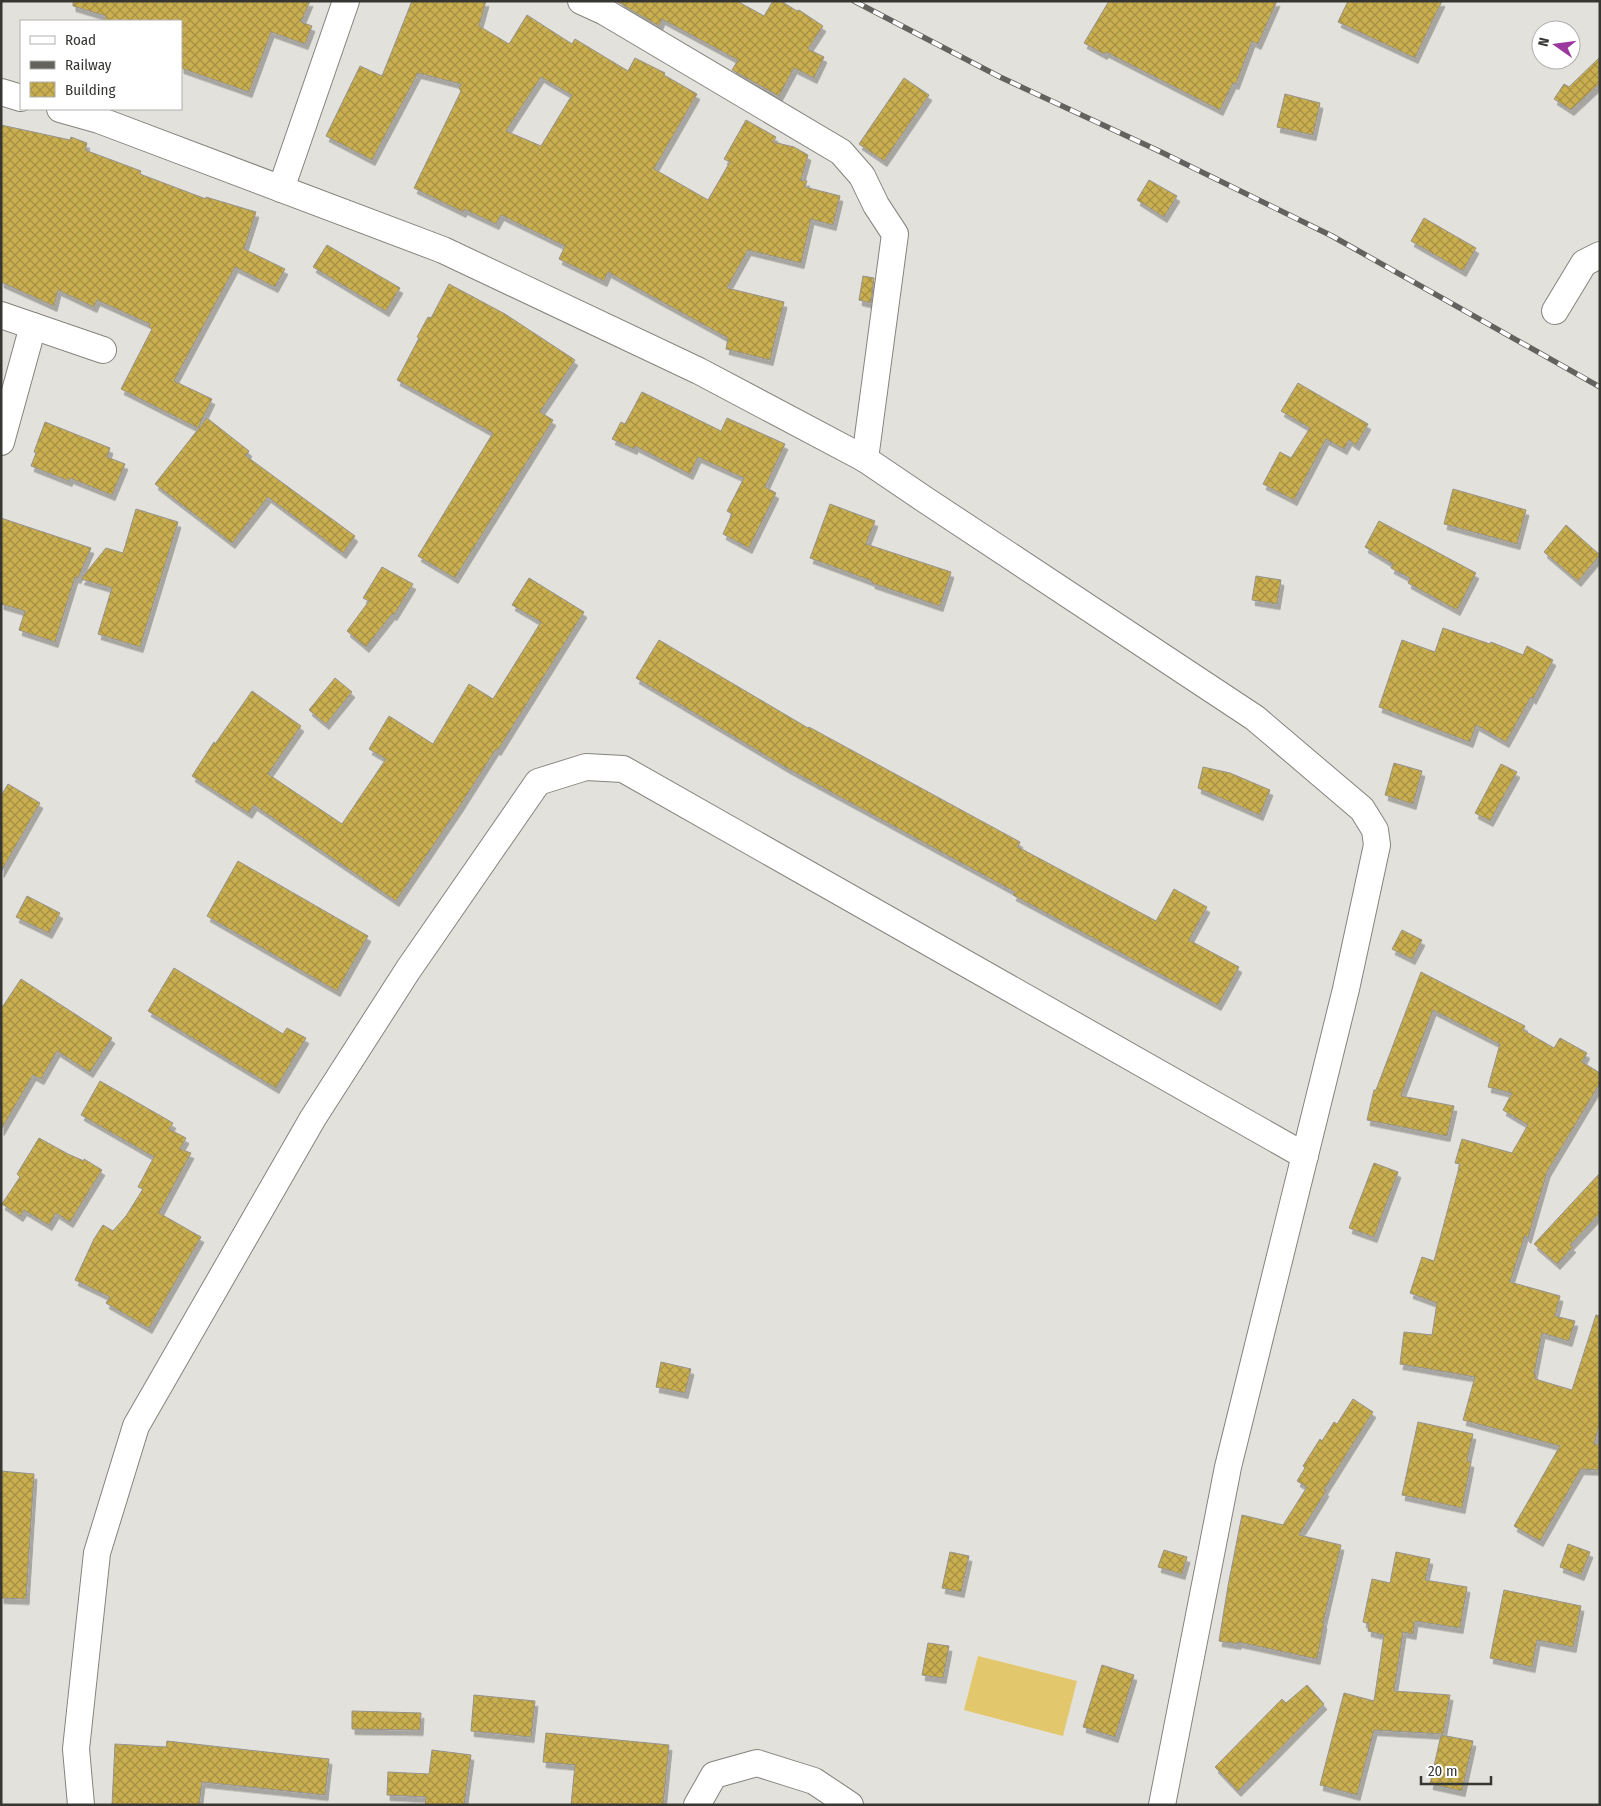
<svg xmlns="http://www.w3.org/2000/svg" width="1601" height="1806" viewBox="0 0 1601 1806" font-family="'Fira Sans Condensed',sans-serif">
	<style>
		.garden { fill: #e3c76c }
		.building { fill: url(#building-cross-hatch); stroke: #95938d; fill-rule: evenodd; filter: url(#shadow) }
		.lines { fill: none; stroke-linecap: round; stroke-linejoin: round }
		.minor-casing { stroke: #85837d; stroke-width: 28 }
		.minor { stroke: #fff; stroke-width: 26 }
		.rail-casing { stroke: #63625e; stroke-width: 5.5 }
		.rail { stroke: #fff; stroke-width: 4; stroke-dasharray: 11; stroke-linecap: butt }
	</style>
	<defs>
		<pattern id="building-cross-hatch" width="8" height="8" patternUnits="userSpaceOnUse" patternTransform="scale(1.25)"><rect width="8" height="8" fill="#caaf51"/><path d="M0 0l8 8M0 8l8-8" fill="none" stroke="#a58f44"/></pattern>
		<filter id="shadow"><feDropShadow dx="3" dy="5.5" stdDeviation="0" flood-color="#0004"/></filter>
	</defs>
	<rect width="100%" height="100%" fill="#e3e1db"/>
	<path class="garden" d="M 978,1656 L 1077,1681 L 1063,1736 L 964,1710 Z"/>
	<g class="building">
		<path d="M 73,1 L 310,1 L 301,22 L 312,26 L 305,44 L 271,32 L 249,92 L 181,68 L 181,21 L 104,21 L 106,16 L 73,6 Z"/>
		<path d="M 412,1 L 486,1 L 479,26 L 509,44 L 527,15 L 572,44 L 575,39 L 628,71 L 635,58 L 665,73 L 664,75 L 697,94 L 654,169 L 708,200 L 730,162 L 724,159 L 746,120 L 776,137 L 773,142 L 794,147 L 808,155 L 801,180 L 807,181 L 805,187 L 840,196 L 833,225 L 811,219 L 801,263 L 748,250 L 727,288 L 784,302 L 770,360 L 726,349 L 728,338 L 608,272 L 604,281 L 559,259 L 565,246 L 501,215 L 496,224 L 464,209 L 463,212 L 414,188 L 461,91 L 459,89 L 461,84 L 418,73 L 372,160 L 326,136 L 360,66 L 382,76 ZM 541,77 L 572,95 L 541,146 L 506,131 Z"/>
		<path d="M 616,1 L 737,1 L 764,16 L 773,1 L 781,1 L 797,11 L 799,10 L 823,26 L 808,49 L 824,57 L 814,78 L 794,68 L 779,96 L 732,70 L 738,60 L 662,19 L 659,26 Z"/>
		<path d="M 1109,1 L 1277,1 L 1258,44 L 1252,41 L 1236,84 L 1233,83 L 1220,110 L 1106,52 L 1104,54 L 1084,43 Z"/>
		<path d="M 1348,1 L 1442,1 L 1415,58 L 1338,22 Z"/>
		<path d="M 1600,57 L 1600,83 L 1571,110 L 1554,99 L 1564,84 L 1569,87 Z"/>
		<path d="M 904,78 L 929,95 L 884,161 L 859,144 Z"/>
		<path d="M 1285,94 L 1320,103 L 1313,135 L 1277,127 Z"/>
		<path d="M 1,125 L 70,140 L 71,137 L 87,143 L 85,150 L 141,171 L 140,174 L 206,199 L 206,197 L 256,212 L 244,249 L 285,269 L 275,287 L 235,267 L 174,381 L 212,399 L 198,428 L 121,389 L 152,329 L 149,327 L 150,324 L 97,300 L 94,307 L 58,290 L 54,306 L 1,282 Z"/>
		<path d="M 1149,180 L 1177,196 L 1164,217 L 1137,200 Z"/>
		<path d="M 1424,218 L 1476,248 L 1463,271 L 1411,241 Z"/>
		<path d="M 327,245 L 400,288 L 386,311 L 313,267 Z"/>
		<path d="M 863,276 L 874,278 L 871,303 L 859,300 Z"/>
		<path d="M 449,284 L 505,314 L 575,360 L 540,412 L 553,420 L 455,578 L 418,556 L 493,433 L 397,380 L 419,338 L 417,337 L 428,317 L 431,318 Z"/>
		<path d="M 1298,383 L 1368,424 L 1356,445 L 1349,440 L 1344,449 L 1326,439 L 1294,500 L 1263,484 L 1280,452 L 1291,458 L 1310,428 L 1281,411 Z"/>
		<path d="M 642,392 L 721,431 L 727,418 L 785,444 L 765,487 L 776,493 L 749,548 L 723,534 L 732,514 L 727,511 L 744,478 L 698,457 L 690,474 L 635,446 L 634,449 L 612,439 L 621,422 L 625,424 Z"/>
		<path d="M 207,418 L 249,451 L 246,456 L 355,536 L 343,553 L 268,497 L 232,543 L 155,484 Z"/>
		<path d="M 45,422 L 110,448 L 107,457 L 125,464 L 112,495 L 70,478 L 69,481 L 31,466 L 36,453 L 34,452 Z"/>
		<path d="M 1453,489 L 1526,510 L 1517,544 L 1444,524 Z"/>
		<path d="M 830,504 L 875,521 L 866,544 L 951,572 L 940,606 L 872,583 L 872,581 L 810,558 Z"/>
		<path d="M 136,509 L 178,522 L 140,647 L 98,634 L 112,588 L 81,579 L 106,548 L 123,553 Z"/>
		<path d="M 1,518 L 91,548 L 78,578 L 75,577 L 55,642 L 19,630 L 25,611 L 1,604 Z"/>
		<path d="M 1379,521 L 1476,573 L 1457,610 L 1408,583 L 1410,578 L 1391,568 L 1393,564 L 1365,547 Z"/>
		<path d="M 1566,525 L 1600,555 L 1578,581 L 1544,552 Z"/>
		<path d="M 382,567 L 413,584 L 394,615 L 392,614 L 366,647 L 347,631 L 369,601 L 363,598 Z"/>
		<path d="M 1256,576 L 1281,580 L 1277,604 L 1252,600 Z"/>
		<path d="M 529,578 L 584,612 L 498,750 L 496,749 L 460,806 L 396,901 L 254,805 L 249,813 L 192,776 L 214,742 L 215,744 L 252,691 L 301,726 L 268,774 L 342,824 L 386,759 L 369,749 L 389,716 L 433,744 L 469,684 L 493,699 L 541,622 L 512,605 Z"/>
		<path d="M 1443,628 L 1490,644 L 1491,642 L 1523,655 L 1527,646 L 1553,660 L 1533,699 L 1531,697 L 1506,742 L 1476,725 L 1470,742 L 1379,707 L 1402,640 L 1435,652 Z"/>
		<path d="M 659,640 L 808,728 L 809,727 L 1020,842 L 1018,847 L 1156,921 L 1174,889 L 1207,907 L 1189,940 L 1239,967 L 1218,1005 L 1013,895 L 1015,892 L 787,768 L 636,678 Z"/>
		<path d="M 335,678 L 352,692 L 326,724 L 309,710 Z"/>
		<path d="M 1394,763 L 1422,771 L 1413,804 L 1385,795 Z"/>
		<path d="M 1501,764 L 1517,772 L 1490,821 L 1475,813 Z"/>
		<path d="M 1203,767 L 1230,773 L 1270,790 L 1260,815 L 1198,788 Z"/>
		<path d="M 8,784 L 40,803 L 1,872 L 1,796 Z"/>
		<path d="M 238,861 L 368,936 L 337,991 L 207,916 Z"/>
		<path d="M 27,896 L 60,913 L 49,933 L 16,917 Z"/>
		<path d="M 1402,930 L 1422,940 L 1412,959 L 1392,949 Z"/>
		<path d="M 174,968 L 283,1034 L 287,1028 L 306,1038 L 276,1088 L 148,1011 Z"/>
		<path d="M 1421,972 L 1525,1026 L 1523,1030 L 1554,1048 L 1560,1038 L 1587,1053 L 1582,1062 L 1600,1073 L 1600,1083 L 1547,1172 L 1528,1238 L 1525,1235 L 1510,1282 L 1560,1296 L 1555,1316 L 1575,1321 L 1569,1341 L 1542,1333 L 1534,1374 L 1536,1374 L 1535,1379 L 1572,1390 L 1596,1315 L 1600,1316 L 1600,1423 L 1594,1444 L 1600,1444 L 1600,1470 L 1581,1469 L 1540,1541 L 1514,1526 L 1560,1446 L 1463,1420 L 1475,1377 L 1400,1364 L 1404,1332 L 1432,1335 L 1437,1303 L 1410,1293 L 1422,1257 L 1434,1261 L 1460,1164 L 1455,1163 L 1462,1139 L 1512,1153 L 1528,1125 L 1503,1110 L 1512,1093 L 1488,1087 L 1500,1044 L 1433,1010 L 1401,1096 L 1454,1106 L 1447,1136 L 1367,1120 L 1374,1090 L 1376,1090 Z"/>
		<path d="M 21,979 L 112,1038 L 90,1072 L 57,1051 L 41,1079 L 33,1075 L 1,1130 L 1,1009 Z"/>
		<path d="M 100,1081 L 173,1123 L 169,1129 L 186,1138 L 180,1149 L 191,1153 L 159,1213 L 201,1237 L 149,1328 L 106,1303 L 110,1297 L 75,1280 L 94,1239 L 103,1225 L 113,1231 L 126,1216 L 143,1189 L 138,1187 L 154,1157 L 81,1115 Z"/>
		<path d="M 39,1138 L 68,1154 L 84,1161 L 84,1159 L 102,1170 L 70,1222 L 56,1213 L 49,1225 L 24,1210 L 20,1216 L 2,1204 L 20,1177 L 17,1174 Z"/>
		<path d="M 1374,1163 L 1398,1172 L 1374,1237 L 1349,1228 Z"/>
		<path d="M 1600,1173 L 1600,1213 L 1570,1245 L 1573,1247 L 1557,1264 L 1534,1244 Z"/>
		<path d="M 661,1362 L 691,1369 L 685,1393 L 656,1387 Z"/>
		<path d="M 1353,1399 L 1373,1412 L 1324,1490 L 1326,1491 L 1299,1535 L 1341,1545 L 1323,1623 L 1324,1623 L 1317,1659 L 1238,1642 L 1238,1644 L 1219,1641 L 1228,1586 L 1242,1515 L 1283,1525 L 1307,1487 L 1297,1481 L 1305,1468 L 1303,1466 L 1320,1439 L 1322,1441 L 1334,1422 L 1337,1424 Z"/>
		<path d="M 1418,1422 L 1473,1434 L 1467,1461 L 1471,1462 L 1462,1508 L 1402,1495 Z"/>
		<path d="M 1,1471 L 34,1474 L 26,1599 L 1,1598 Z"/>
		<path d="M 1568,1544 L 1590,1552 L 1581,1575 L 1560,1567 Z"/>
		<path d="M 1164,1550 L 1187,1557 L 1182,1574 L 1158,1567 Z"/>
		<path d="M 950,1552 L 969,1556 L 961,1592 L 942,1588 Z"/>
		<path d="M 1396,1552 L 1430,1559 L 1425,1580 L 1467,1587 L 1460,1628 L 1415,1621 L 1413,1634 L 1403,1632 L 1394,1691 L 1450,1695 L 1443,1734 L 1374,1730 L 1357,1795 L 1320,1785 L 1344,1693 L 1374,1701 L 1384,1635 L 1368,1631 L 1369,1624 L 1363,1622 L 1372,1579 L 1390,1583 Z"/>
		<path d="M 1504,1590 L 1581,1606 L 1573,1647 L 1537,1640 L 1532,1667 L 1490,1658 Z"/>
		<path d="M 928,1643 L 949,1646 L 943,1678 L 922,1675 Z"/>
		<path d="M 1102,1665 L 1134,1675 L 1115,1737 L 1083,1727 Z"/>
		<path d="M 1307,1685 L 1324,1704 L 1238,1791 L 1215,1767 L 1282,1699 L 1286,1703 Z"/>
		<path d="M 474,1695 L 535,1701 L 531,1737 L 471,1731 Z"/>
		<path d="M 352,1711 L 421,1713 L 420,1730 L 352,1729 Z"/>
		<path d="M 546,1733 L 669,1745 L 663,1805 L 571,1805 L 575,1765 L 543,1762 Z"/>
		<path d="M 1441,1735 L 1473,1741 L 1462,1791 L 1430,1784 Z"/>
		<path d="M 167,1741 L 329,1759 L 325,1795 L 202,1782 L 199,1805 L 112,1805 L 115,1744 L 166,1747 Z"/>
		<path d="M 432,1750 L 471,1755 L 464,1805 L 425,1805 L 426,1797 L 387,1795 L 388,1772 L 429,1774 Z"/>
	</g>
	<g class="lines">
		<g class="minor-casing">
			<g id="minor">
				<path d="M 581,1 L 605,12 L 841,152 L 862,176 L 876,205 L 895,234 L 865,459"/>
				<path d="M 1,92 L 21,98"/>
				<path d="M 60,109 L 99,120 L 443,250 L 699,371 L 865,459 L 927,501 L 1255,718 L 1362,809 L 1375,830 L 1377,845 L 1346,989 L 1228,1467 L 1162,1805"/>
				<path d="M 281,189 L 346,1"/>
				<path d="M 1555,311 L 1584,263 L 1600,255"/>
				<path d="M 1,315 L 103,350"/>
				<path d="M 1,442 L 33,326"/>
				<path d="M 81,1805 L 76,1749 L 97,1553 L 136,1426 L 313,1118 L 408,970 L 538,782 L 586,767 L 623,769 L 1305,1156"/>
				<path d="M 697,1805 L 714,1775 L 757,1763 L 814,1781 L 850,1805"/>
			</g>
		</g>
		<use href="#minor" class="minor"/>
		<g class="rail-casing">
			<path id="rail" d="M 854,1 L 1000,77 L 1159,151 L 1332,236 L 1600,387"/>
		</g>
		<use href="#rail" class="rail"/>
	</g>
	<rect width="1601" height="1806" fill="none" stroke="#363633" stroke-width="5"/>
	<rect x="20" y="20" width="162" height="90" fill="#ffffff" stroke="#afafad"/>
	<rect x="30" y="36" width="25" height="8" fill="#ffffff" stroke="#afafad"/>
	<text x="65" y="45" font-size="15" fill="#363633">Road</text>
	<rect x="30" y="61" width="25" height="8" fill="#63625e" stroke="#afafad"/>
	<text x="65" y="70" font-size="15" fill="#363633">Railway</text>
	<rect x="30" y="82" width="25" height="15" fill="url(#building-cross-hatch)" stroke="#afafad"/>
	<text x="65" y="95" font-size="15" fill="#363633">Building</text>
	<g transform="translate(1556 45) rotate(284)"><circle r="24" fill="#ffffff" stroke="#afafad"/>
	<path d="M0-4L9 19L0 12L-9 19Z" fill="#9c389d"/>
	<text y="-8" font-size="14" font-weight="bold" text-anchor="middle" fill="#363633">N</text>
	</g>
	<path d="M1421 1776v8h70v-8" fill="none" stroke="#363633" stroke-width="2.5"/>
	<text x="1428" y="1776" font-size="15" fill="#363633" stroke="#ffffff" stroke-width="4" paint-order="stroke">20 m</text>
</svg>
